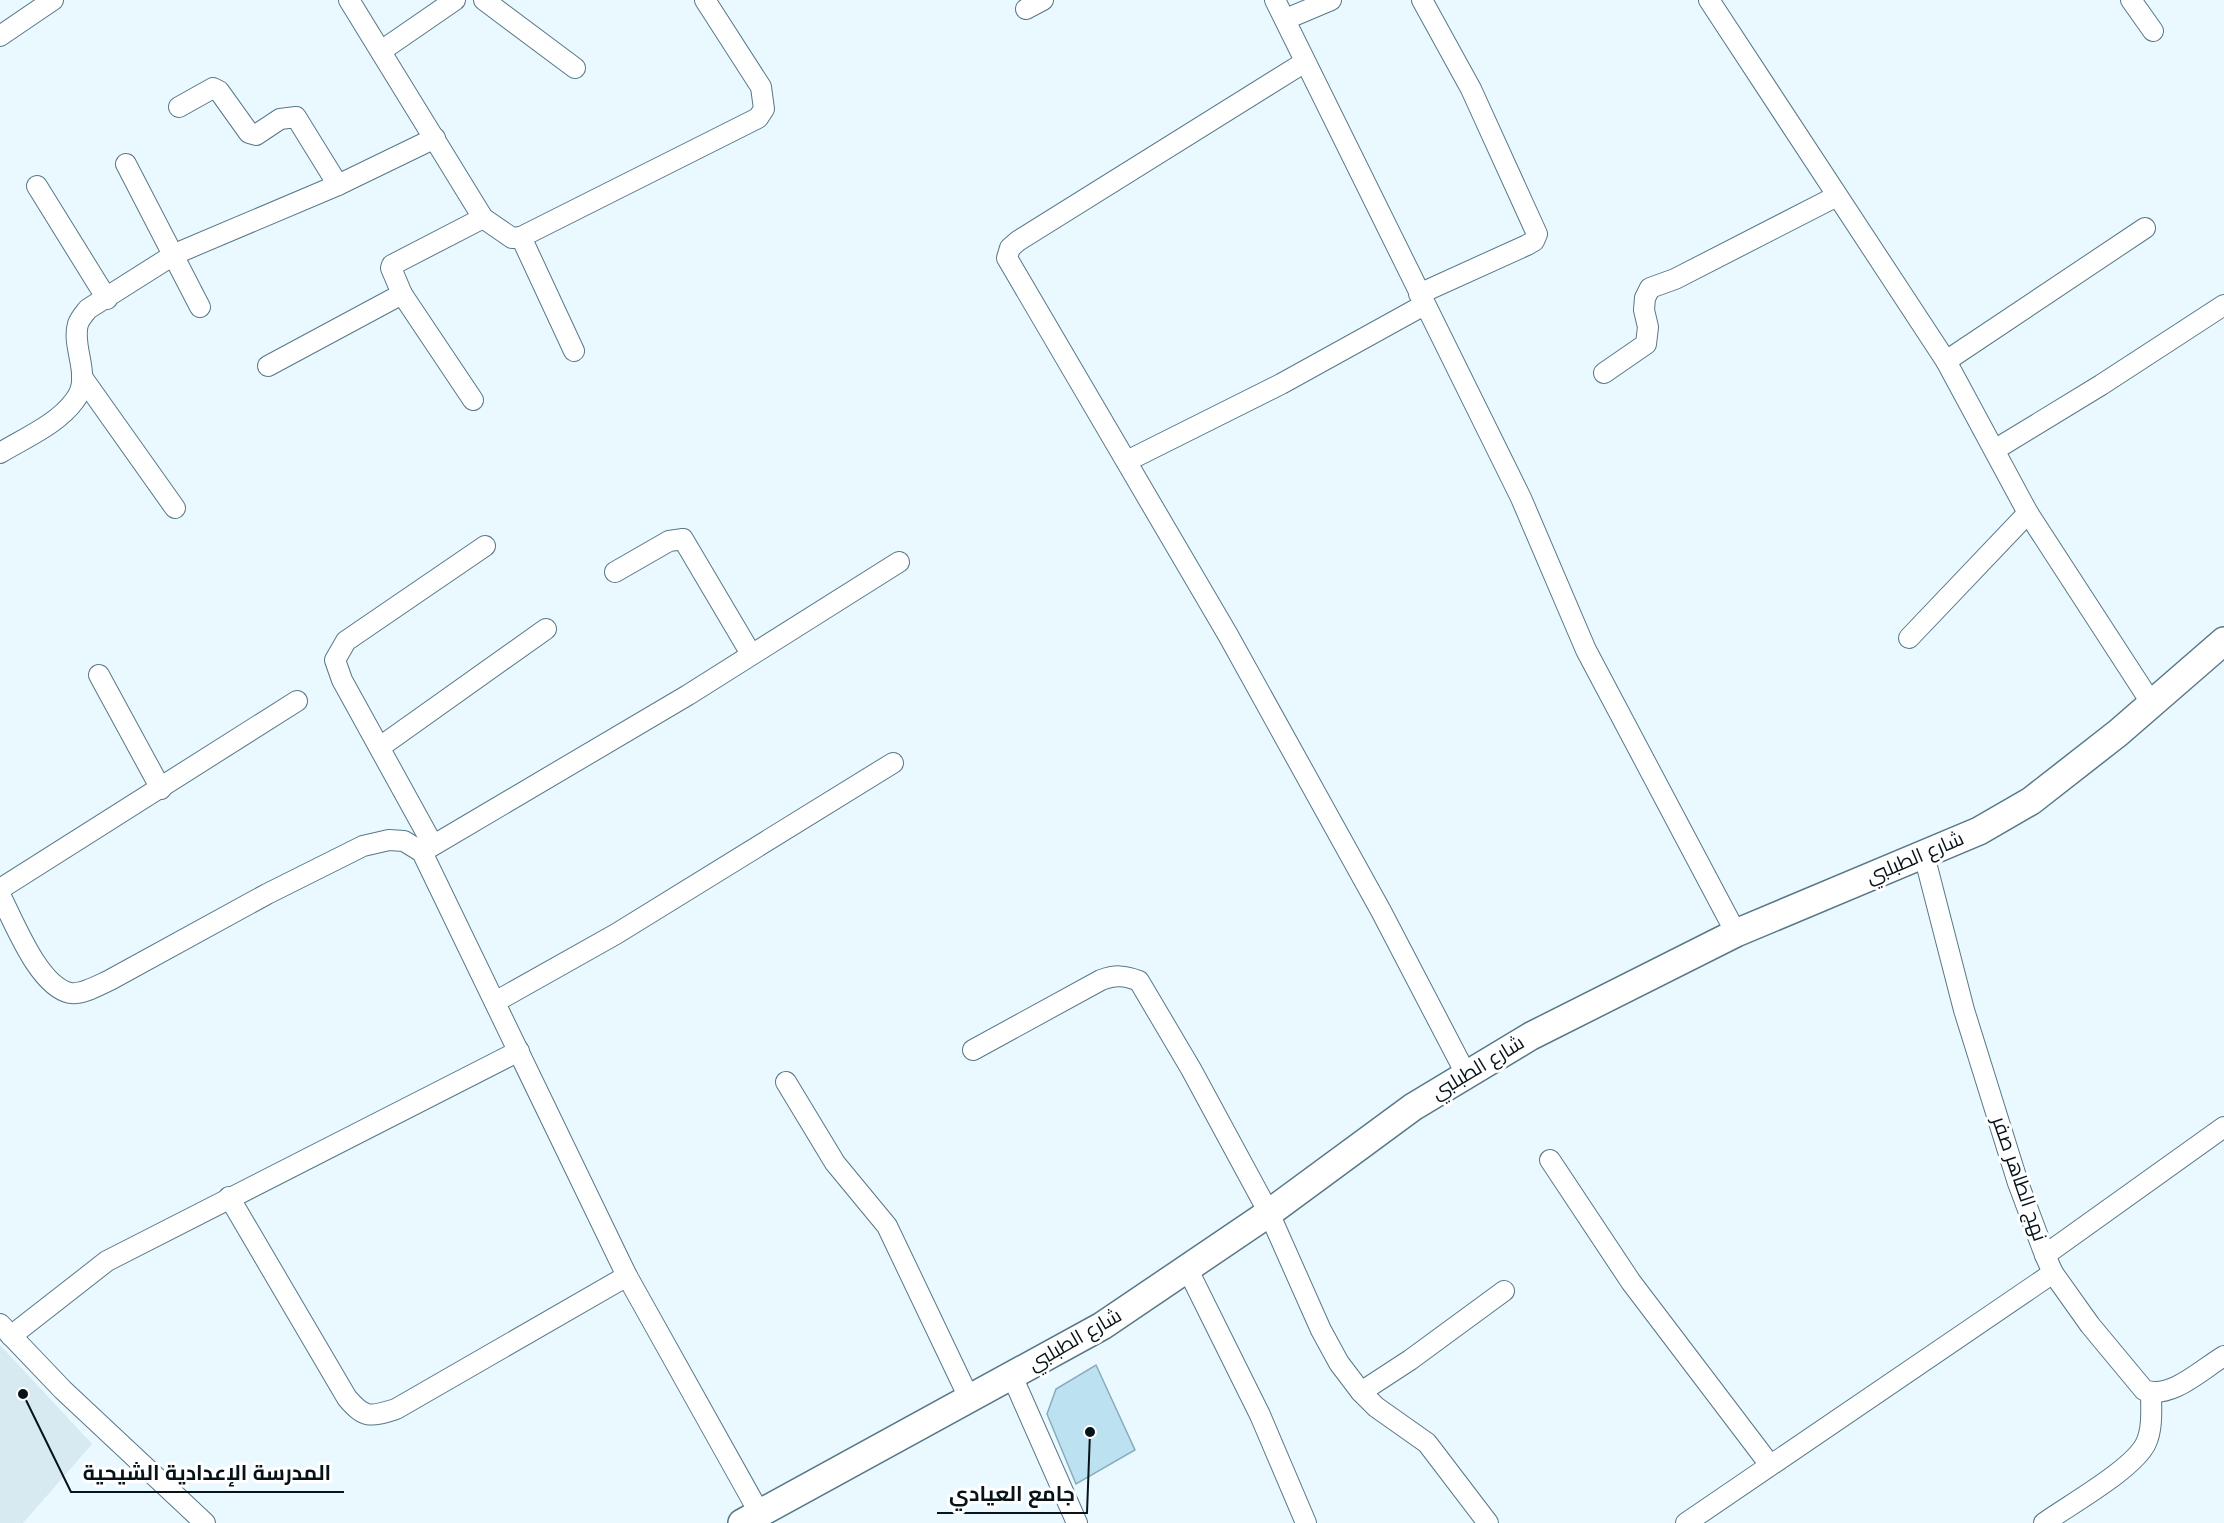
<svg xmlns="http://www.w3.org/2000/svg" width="2224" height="1523" viewBox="0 0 2224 1523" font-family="'Varela Round',Cairo,sans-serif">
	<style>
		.built { fill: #d7e9f1 }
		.building { fill: #bce1f0; stroke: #89acbb; stroke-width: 1.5 }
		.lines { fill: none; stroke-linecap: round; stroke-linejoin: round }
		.street-casing { stroke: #577886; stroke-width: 22 }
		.secondary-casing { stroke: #577886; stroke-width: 30 }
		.street { stroke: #fff; stroke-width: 20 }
		.secondary { stroke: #fff; stroke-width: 27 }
		.labels { text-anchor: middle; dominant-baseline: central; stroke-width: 6; stroke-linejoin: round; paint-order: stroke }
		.street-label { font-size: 20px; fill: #061319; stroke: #fff }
		.leader { fill: none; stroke: #061319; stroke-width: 2 }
		.callout-dot { fill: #061319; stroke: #fff; stroke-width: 2 }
		.callout-label { font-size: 21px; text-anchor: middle; font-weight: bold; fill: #061319; stroke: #fff; stroke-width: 6; stroke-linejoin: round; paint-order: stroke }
	</style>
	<rect width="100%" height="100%" fill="#eaf8ff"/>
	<path class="built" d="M 0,1345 L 92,1444 L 23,1523 L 0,1523 Z"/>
	<path class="building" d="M 1096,1365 L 1135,1450 L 1076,1484 L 1047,1414 L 1056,1389 Z"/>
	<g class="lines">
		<g class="street-casing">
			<g id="street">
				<path d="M 349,0 L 483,218 L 512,238 L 521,237 L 574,351"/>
				<path d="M 484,0 L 575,68"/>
				<path d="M 1275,0 L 1521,498 L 1586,650 L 1736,933"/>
				<path d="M 1709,0 L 1946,361 L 2028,513 L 2152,704"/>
				<path d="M 2131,0 L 2153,31"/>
				<path d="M 1026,9 L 1043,0"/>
				<path d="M 1286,19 L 1331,0"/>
				<path d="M 0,36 L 53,0"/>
				<path d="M 381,51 L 455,0"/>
				<path d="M 1305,62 L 1018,241 L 1010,248 L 1007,258 L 1228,635 L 1381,911 L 1466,1074"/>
				<path d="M 179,107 L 213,88 L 219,91 L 249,133 L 256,135 L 280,119 L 296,117 L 338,185"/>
				<path d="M 126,164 L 200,307"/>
				<path d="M 37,186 L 107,299"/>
				<path d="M 521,237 L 758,118 L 764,109 L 761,87 L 705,0"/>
				<path d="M 1419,294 L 1527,245 L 1534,241 L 1537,234 L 1471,89 L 1422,0"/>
				<path d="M 1946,361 L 2145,228"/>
				<path d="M 268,366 L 402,294"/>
				<path d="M 1604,373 L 1646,344 L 1648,327 L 1644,310 L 1645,298 L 1650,288 L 1675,279 L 1837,196"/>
				<path d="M 82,377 L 175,508"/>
				<path d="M 473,400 L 402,294 L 391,268 L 392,265 L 483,218"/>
				<path d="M 1996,449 L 2101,385 L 2224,305"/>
				<path d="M 0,453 C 25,438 58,424 75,400 C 93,377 71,348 78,324 C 80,318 85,313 88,309 L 175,254 L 338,185 L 435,138"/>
				<path d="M 1127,461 L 1281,384 L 1424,305"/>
				<path d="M 615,572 L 669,541 L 683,539 L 751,654"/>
				<path d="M 1909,638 L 2028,513"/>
				<path d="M 99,675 L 161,789"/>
				<path d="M 380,747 L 546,629"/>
				<path d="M 433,845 L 342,680 L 335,660 L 346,641 L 485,546"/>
				<path d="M 422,852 L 688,695 L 899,562"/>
				<path d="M 1924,855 L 1964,1010 L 2018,1183 L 2045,1255 L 2053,1273 L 2090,1325 L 2144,1390 C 2171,1400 2202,1369 2224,1356"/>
				<path d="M 0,889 L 297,701"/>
				<path d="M 0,895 C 14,921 38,986 70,993 C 82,995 99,985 110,980 L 267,894 L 363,846 L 389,840 L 404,841 L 422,852 L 627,1276 L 760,1514"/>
				<path d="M 495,1002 L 616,934 L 893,763"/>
				<path d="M 973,1050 L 1101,980 C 1115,975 1124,975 1139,981 L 1191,1069 L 1269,1213 L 1321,1330 L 1339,1363 L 1361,1392 L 1410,1360 L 1504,1291"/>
				<path d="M 786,1082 L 835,1163 L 887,1226 L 970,1400"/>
				<path d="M 1550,1160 L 1631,1282 L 1770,1465"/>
				<path d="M 229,1197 L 347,1398 C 365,1419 370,1417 396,1409 L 627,1276"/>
				<path d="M 2045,1255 L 2224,1127"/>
				<path d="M 1188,1270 L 1260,1415 L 1306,1523"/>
				<path d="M 0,1324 L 63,1390 L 205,1523"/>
				<path d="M 11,1336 L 107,1261 L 519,1051"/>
				<path d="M 1012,1376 L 1077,1523"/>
				<path d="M 1361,1392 L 1376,1407 L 1427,1443 L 1488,1523"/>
				<path d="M 1686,1523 L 2053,1273"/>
				<path d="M 2044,1523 C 2069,1505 2134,1469 2146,1443 C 2153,1428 2151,1408 2151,1392"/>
			</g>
		</g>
		<g class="secondary-casing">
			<path id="secondary" d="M 742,1523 L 1102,1326 L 1269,1213 L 1413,1107 L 1531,1036 L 1736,933 L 1979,831 L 2031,801 L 2118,733 L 2224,641"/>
		</g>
		<use href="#street" class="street"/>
		<use href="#secondary" class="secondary"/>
	</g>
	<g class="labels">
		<g class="street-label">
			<text transform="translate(1915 858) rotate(-23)">شارع الطبلبي</text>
			<text transform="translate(1478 1068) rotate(-31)">شارع الطبلبي</text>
			<text transform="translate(2019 1179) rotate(71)">نهج الطاهر صفر</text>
			<text transform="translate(1075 1340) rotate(-30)">شارع الطبلبي</text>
		</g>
	</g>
	<path class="leader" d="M23 1394L71 1492H344M1090 1432L1087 1513H937"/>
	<g class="callout-dot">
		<circle cx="23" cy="1394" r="6"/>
		<circle cx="1090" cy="1432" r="6"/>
	</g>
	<g class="callout-label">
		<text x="207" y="1480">المدرسة الإعدادية الشيحية</text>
		<text x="1012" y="1501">جامع العيادي</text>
	</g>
</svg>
